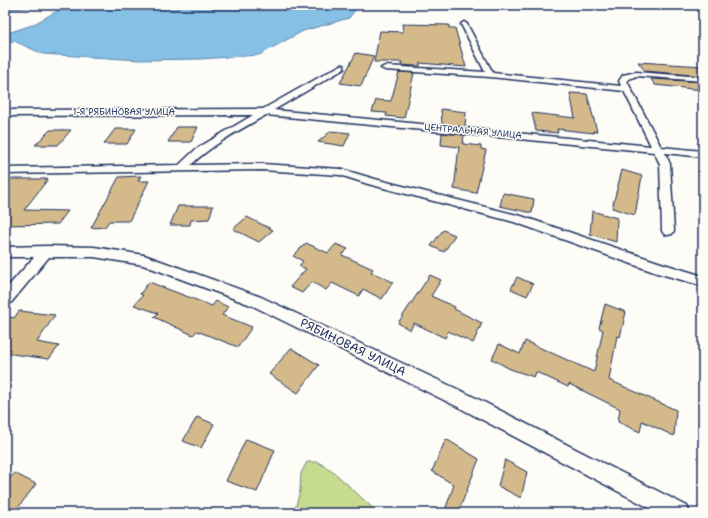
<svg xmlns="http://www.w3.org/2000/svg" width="708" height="518" viewBox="0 0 708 518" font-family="'Shantell Sans',sans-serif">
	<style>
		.green { fill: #c7db90; stroke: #718577 }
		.water { fill: #86c0e5; stroke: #5b86af }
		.building { fill: #d4ba8a; stroke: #1b2f5e }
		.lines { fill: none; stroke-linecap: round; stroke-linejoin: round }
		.street-casing { stroke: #1b2f5e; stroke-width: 3 }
		.street { fill: #fdfcf7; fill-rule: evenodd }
		.labels { text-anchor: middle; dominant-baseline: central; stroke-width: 3; stroke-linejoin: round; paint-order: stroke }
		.far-street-label { font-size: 9px; fill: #1b2f5e; stroke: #fdfcf7 }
		.near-street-label { font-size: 12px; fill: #1b2f5e; stroke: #fdfcf7 }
	</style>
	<rect width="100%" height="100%" fill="#fdfcf7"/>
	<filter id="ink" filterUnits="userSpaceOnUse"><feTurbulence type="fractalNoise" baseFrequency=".025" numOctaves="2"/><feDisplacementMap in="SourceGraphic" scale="8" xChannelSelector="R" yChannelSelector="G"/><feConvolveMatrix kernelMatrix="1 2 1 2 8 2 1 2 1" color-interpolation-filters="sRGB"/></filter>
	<g filter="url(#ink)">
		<path class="green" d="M 307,462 L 318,462 L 337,475 L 378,513 L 294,513 L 300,491 L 301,473 Z"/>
		<path class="water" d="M 16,5 L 359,5 L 349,18 L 303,31 L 259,55 L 200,59 L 140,60 L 43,54 L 14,41 L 5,44 L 5,34 L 32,25 L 61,9 L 58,6 L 9,9 L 12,6 Z"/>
		<g class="building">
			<path d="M 402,24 L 449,25 L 449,28 L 455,28 L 466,67 L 420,63 L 420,66 L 416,66 L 401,65 L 402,62 L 374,62 L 380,31 L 403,32 Z"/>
			<path d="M 356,53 L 374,56 L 361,86 L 340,83 Z"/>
			<path d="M 638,62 L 703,66 L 703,76 L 645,71 Z"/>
			<path d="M 399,72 L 414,73 L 404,118 L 386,116 L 387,113 L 372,112 L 376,100 L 391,101 Z"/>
			<path d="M 651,79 L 703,82 L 703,90 L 655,85 Z"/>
			<path d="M 570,93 L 587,94 L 597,131 L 593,131 L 594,133 L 557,129 L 558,133 L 536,131 L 532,113 L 575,118 Z"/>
			<path d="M 441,109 L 466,112 L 465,127 L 442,124 Z"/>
			<path d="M 177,127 L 198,127 L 191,142 L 168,142 Z"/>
			<path d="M 115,129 L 136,129 L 127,144 L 104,144 Z"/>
			<path d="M 50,130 L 71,130 L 58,145 L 35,145 Z"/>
			<path d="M 331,131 L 350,133 L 344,146 L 318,142 Z"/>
			<path d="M 442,133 L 464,135 L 463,144 L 481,146 L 481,149 L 486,150 L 476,193 L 454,189 L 459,147 L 441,145 Z"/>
			<path d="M 622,170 L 642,176 L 635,215 L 612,208 Z"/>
			<path d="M 141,176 L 138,181 L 149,181 L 129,221 L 109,221 L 105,227 L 91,228 L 119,177 Z"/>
			<path d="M 5,179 L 48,179 L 24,210 L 68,211 L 58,224 L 5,225 Z"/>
			<path d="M 503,193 L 534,199 L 532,213 L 500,206 Z"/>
			<path d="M 178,206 L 213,206 L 209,219 L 191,220 L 190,225 L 170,225 Z"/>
			<path d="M 592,211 L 617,218 L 616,242 L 590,234 Z"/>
			<path d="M 247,217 L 273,230 L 259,242 L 233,229 Z"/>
			<path d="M 443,230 L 455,235 L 444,252 L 431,246 Z"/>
			<path d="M 306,243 L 328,253 L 336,244 L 348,249 L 342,255 L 373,269 L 371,272 L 393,282 L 382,299 L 363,289 L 359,296 L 332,283 L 326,290 L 312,282 L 302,293 L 290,287 L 306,269 L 299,266 L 303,261 L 293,256 Z"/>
			<path d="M 430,275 L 441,280 L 431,296 L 455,307 L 454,309 L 482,323 L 473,343 L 448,331 L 445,338 L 414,323 L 410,330 L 398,323 Z"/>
			<path d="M 517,277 L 533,284 L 527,296 L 511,289 Z"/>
			<path d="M 149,282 L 212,306 L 216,301 L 228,307 L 222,315 L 252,327 L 238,347 L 197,331 L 193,335 L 154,317 L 158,313 L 134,305 L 143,295 L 140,294 Z"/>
			<path d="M 605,304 L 626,312 L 620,337 L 617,336 L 609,380 L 676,410 L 674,436 L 642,421 L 640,432 L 618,422 L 620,409 L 569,384 L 568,387 L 536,372 L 534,377 L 510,369 L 492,359 L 499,344 L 520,354 L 525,341 L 594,372 L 603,330 L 599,328 Z"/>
			<path d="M 19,311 L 55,315 L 37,342 L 59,346 L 49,359 L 5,353 L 5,316 L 14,318 Z"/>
			<path d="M 291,348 L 319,365 L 298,393 L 269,374 Z"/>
			<path d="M 197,417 L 214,424 L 201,448 L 183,441 Z"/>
			<path d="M 246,439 L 275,450 L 257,492 L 226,481 Z"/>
			<path d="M 446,439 L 479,459 L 458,513 L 444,513 L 454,485 L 432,471 Z"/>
			<path d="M 505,460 L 527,472 L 521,498 L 498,486 Z"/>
			<path d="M 14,473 L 36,484 L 14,513 L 5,513 L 5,484 Z"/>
		</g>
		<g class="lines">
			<g class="street-casing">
				<g id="street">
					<path d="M 464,22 L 467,24 L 493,73 L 621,86 L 619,81 L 623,75 L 636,72 L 703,77 L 703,81 L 636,76 L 629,79 L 627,81 L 661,147 L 703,151 L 703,157 L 665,153 L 670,164 L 674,231 L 672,234 L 668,235 L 664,234 L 662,231 L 660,164 L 654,152 L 266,115 C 240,130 213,144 191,165 L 262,164 L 341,169 L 375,179 L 521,216 L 664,264 L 703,276 L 703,286 L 657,273 L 514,222 L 368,184 L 340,175 L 262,170 L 5,174 L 5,168 L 179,165 L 196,149 L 253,115 L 5,116 L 5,110 L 263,109 L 341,65 L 344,65 L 344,69 L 274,110 L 651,146 L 624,91 L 490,77 L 385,70 L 381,68 L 385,66 L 485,72 L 461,24 Z"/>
					<path d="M 46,246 L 94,247 L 144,255 L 261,297 L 470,395 L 687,506 L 690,513 L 659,513 L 458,407 L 251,305 L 143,265 L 94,257 L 49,257 L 10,304 L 5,306 L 5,290 L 34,257 L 5,257 L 5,247 Z"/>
				</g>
			</g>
			<use href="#street" class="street"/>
		</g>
	</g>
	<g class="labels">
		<g class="far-street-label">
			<text x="124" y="112">1-Я РЯБИНОВАЯ УЛИЦА</text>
			<text transform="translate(473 131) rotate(5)">ЦЕНТРАЛЬНАЯ УЛИЦА</text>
		</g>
		<g class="near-street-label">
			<text transform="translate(353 347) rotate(26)">РЯБИНОВАЯ УЛИЦА</text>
		</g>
	</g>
	<rect width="708" height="518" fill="none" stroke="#fdfcf7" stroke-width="20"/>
	<rect x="10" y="10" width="688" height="498" fill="none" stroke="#1b2f5e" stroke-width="1.5" filter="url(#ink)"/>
</svg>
